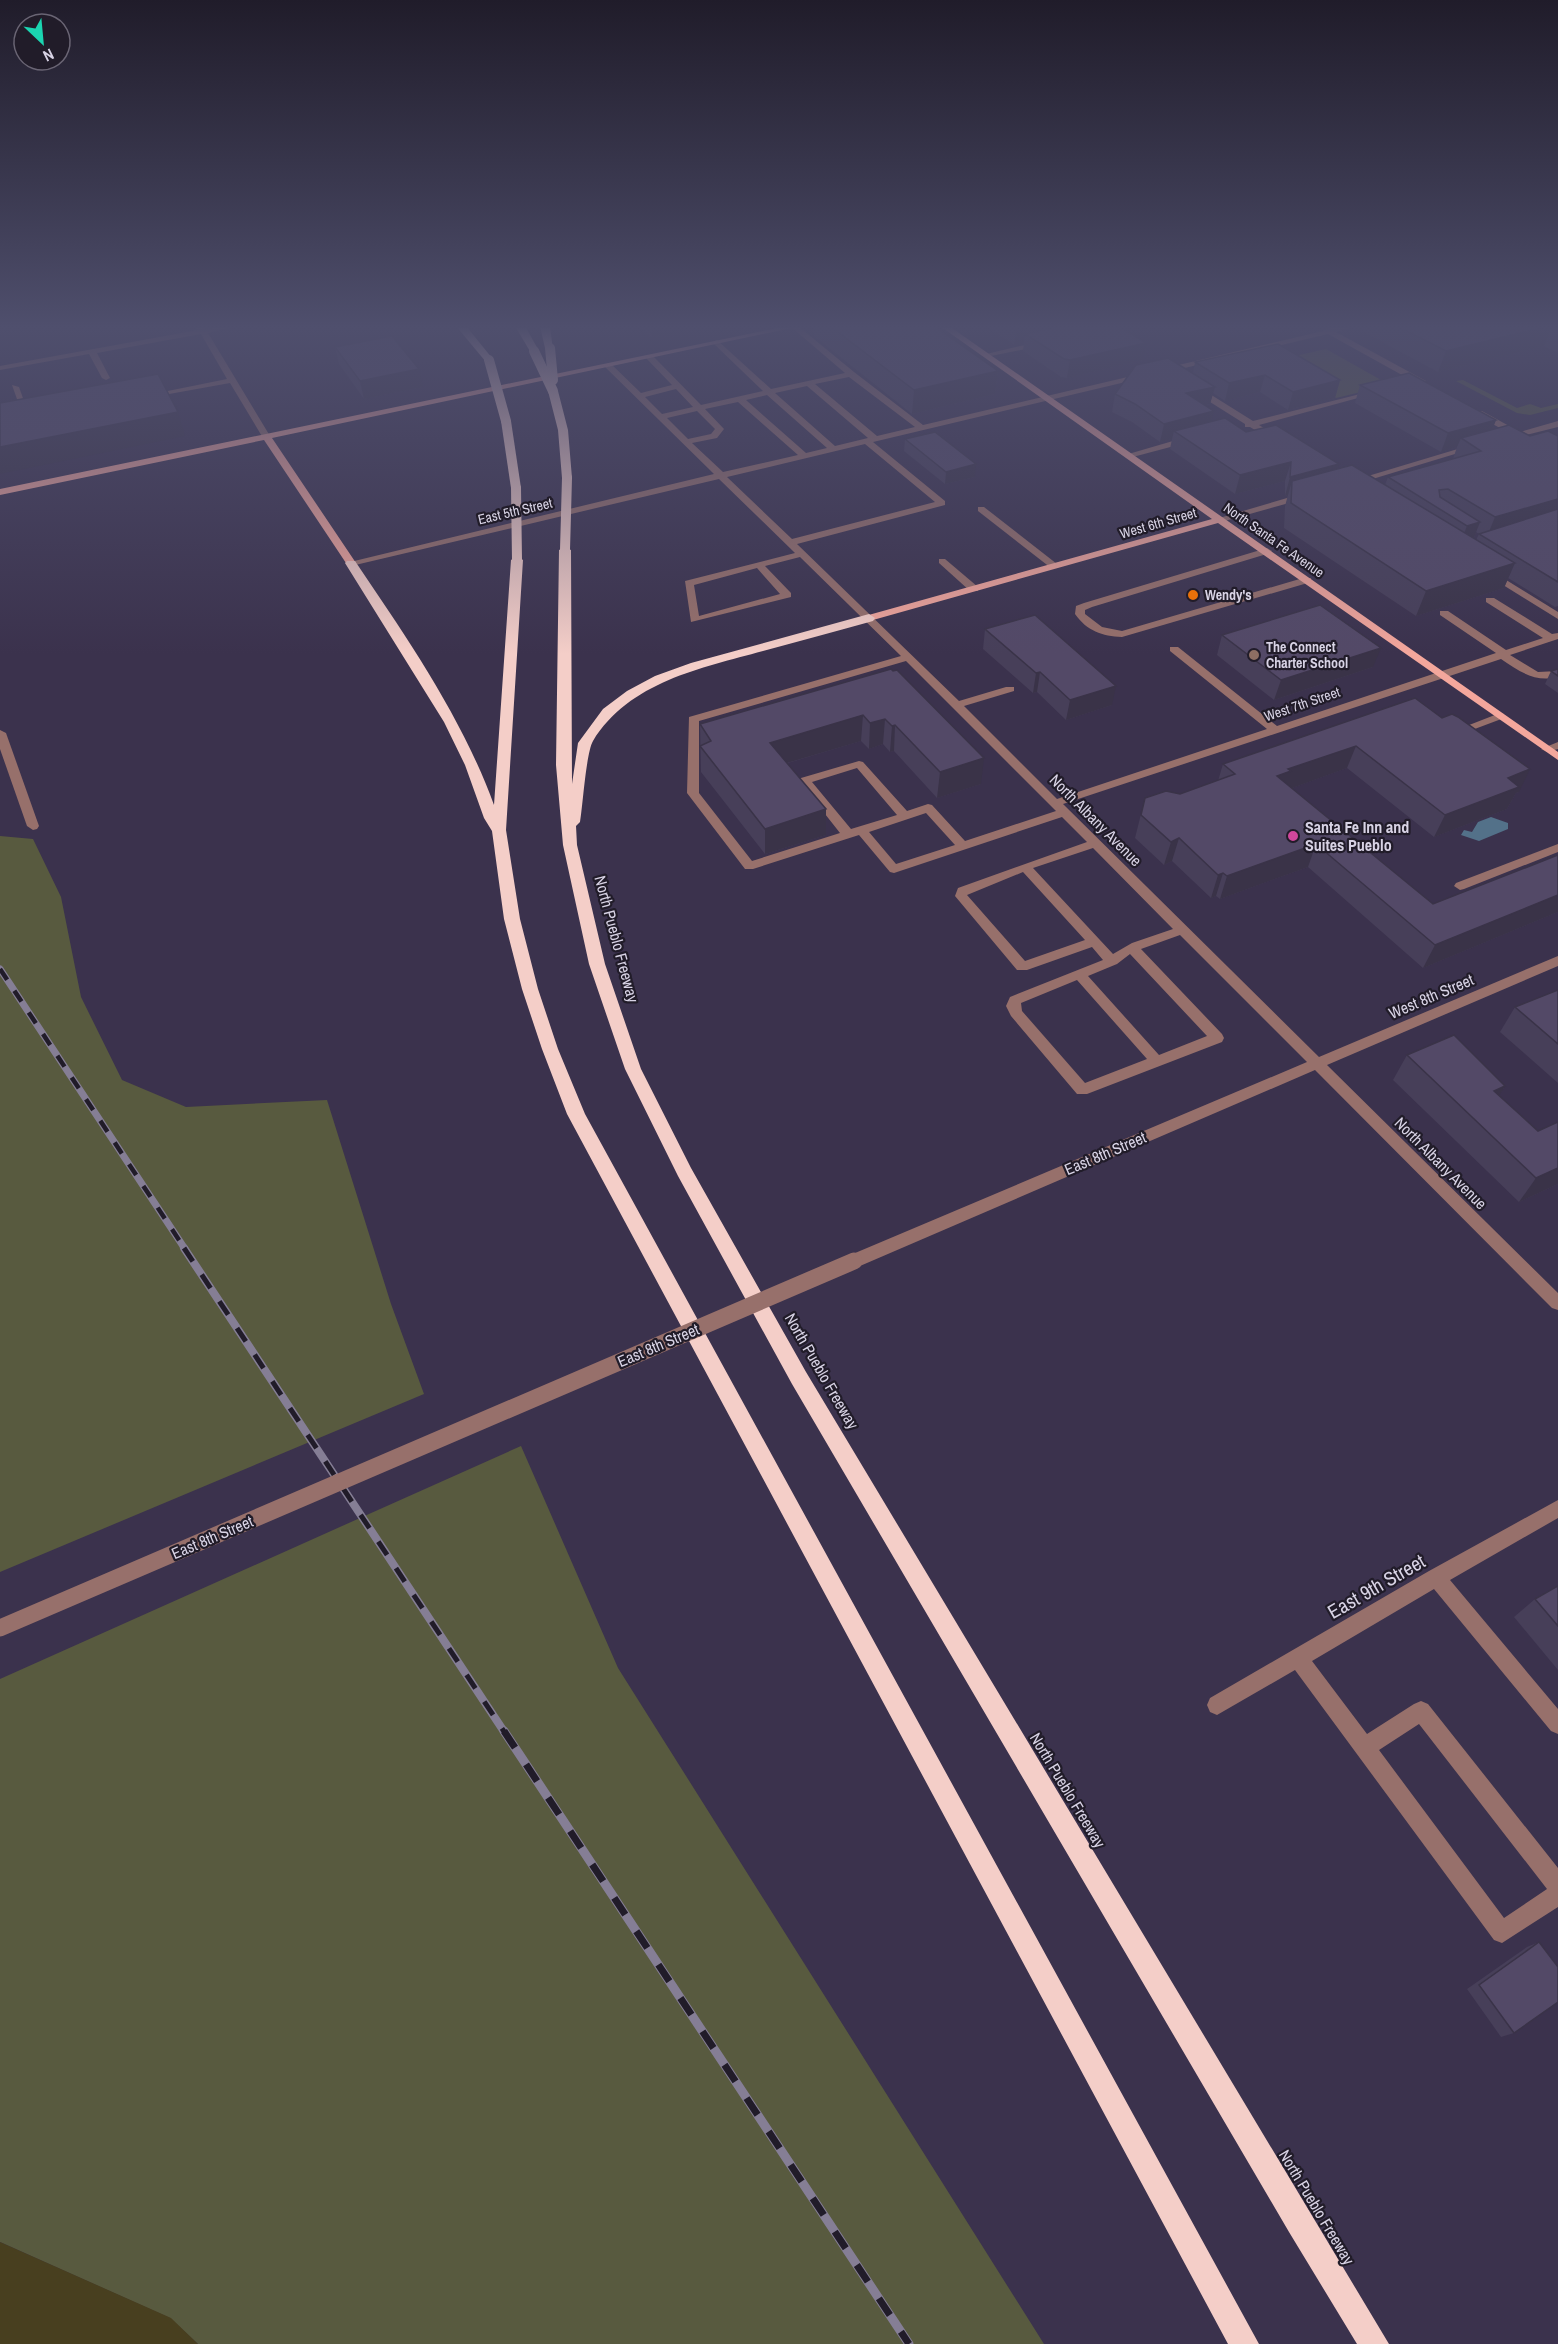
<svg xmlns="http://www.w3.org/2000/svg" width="1558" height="2344" viewBox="0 0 1558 2344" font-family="'Archivo Narrow',sans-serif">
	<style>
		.green { fill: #585a3f }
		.sand { fill: #483f1f }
		.water { fill: #537189 }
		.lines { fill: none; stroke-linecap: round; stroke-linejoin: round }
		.minor { fill: #97706b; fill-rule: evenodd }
		.major { fill: #f4a79c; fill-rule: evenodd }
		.highway { fill: #f4cec8; fill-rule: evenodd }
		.rail-far2-casing { stroke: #857e95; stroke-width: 7 }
		.rail-far1-casing { stroke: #857e95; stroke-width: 8 }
		.rail-casing { stroke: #857e95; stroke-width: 9 }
		.rail-far2 { stroke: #211c29; stroke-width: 4.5; stroke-dasharray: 13; stroke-linecap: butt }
		.rail-far1 { stroke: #211c29; stroke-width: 5; stroke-dasharray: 16; stroke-linecap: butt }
		.rail { stroke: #211c29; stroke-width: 7; stroke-dasharray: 20; stroke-linecap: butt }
		.minor-bridge { stroke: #97706b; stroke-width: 17 }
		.highway-bridge { stroke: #f4cec8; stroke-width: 10 }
		.wall { fill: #473f59; fill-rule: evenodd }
		.shaded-wall { fill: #3a3348 }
		.building { fill: #534967; stroke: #3a3348; stroke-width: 1.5 }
		.food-dot { fill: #e8710a; stroke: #211c29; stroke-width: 2 }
		.education-dot { fill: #8d6e63; stroke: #211c29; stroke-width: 2 }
		.hotel-dot { fill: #d1479c; stroke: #211c29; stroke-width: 2 }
		.labels { text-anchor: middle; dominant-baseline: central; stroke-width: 4.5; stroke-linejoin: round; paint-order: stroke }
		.far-street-label { font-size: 14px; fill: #d8d3e5; stroke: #211c29 }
		.far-poi-label { font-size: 14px; font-weight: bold; fill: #d8d3e5; stroke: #211c29; text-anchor: start }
		.street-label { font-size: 16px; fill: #d8d3e5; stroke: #211c29 }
		.poi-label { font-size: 16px; font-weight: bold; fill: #d8d3e5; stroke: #211c29; text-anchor: start }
		.near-street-label { font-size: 20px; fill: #d8d3e5; stroke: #211c29 }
	</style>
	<rect width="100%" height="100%" fill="#3b324d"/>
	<g class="green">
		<path d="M 1326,349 L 1390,385 L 1336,398 L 1273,361 Z"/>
		<path d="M 1463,380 L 1517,408 L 1530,404 L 1541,408 L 1558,404 L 1558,408 L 1530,415 L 1517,413 L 1456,381 Z"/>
		<path d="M 0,836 L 33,839 L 61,897 L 81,997 L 122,1080 L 186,1107 L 327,1100 L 391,1304 L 424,1394 L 0,1572 Z"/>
		<path d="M 521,1446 L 618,1668 L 1044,2344 L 198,2344 L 170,2318 L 0,2242 L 0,1679 Z"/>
	</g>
	<path class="sand" d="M 0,2242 L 171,2318 L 198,2344 L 0,2344 Z"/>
	<path class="water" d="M 1491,817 L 1508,823 L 1508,829 L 1479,841 L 1461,835 L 1464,830 L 1472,832 L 1478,822 Z"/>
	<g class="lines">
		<g class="minor">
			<path d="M 196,326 L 204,326 L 205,329 L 237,326 L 208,333 L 270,436 L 269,438 L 263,438 L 230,383 L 147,398 L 143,396 L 227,379 L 201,334 L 97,353 L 110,378 L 106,380 L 102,378 L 89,354 L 0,370 L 0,366 L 198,330 Z"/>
			<path d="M 790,326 L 798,326 L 854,372 L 923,425 L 1323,331 C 1328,326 1347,326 1356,326 L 1336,332 L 1426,381 L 1426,385 L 1420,385 L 1328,334 L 873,442 L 945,501 L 945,505 L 797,544 L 959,701 L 1006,687 L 1014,687 L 1014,691 L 964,706 L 1057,799 L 1267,729 L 1170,651 L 1170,647 L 1178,647 L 1277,726 L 1496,653 L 1440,615 L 1440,611 L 1448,611 L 1506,650 L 1543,638 L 1486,602 L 1486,598 L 1494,598 L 1552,634 L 1558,633 L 1558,639 L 1510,655 L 1538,672 L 1558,671 L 1558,677 C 1535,683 1519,671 1501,659 L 1063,804 L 1319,1057 L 1558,956 L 1558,966 L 1327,1065 L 1558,1293 L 1558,1310 L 1552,1308 L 1315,1070 L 860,1266 L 854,1268 L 848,1266 L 846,1261 L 848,1256 L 1307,1062 L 1180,935 L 1141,949 L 1222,1034 L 1224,1038 L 1222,1042 L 1087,1094 L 1077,1094 L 1011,1016 L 1006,1006 L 1010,997 L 1103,960 L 1092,947 L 1027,970 L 1017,970 L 955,896 L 958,888 L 1087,842 L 1062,817 L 894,873 L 890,872 L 859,835 L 753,869 L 745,869 L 687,793 L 689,717 L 901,656 L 800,557 L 765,566 L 791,593 L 791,597 L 691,622 L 685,581 L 795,553 L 719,479 L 351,566 L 346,563 L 714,474 L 603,365 L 610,363 L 641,393 L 672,385 L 645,357 L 652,355 L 701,405 L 763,391 L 714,344 L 713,342 L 717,340 L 771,389 L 845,373 ZM 849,377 L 915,427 L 877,436 L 815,384 ZM 807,386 L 868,438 L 835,446 L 775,393 ZM 676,389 L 693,407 L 662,414 L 645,397 ZM 767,395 L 827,448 L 806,453 L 746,400 ZM 738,402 L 798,455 L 723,472 L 692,443 L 717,438 L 724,429 L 705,409 ZM 697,411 L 715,429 L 711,434 L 688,439 L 667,418 ZM 865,444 L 935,502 L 792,539 L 727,477 ZM 757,568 L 780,594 L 699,616 L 694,585 ZM 906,661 L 1056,811 L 965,841 L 932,805 L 928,804 L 907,811 L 863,762 L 859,761 L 801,778 L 799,781 L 840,833 L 752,861 L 699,793 L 699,721 ZM 857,768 L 897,815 L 851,829 L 812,782 ZM 926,813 L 955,845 L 896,864 L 869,832 ZM 1093,848 L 1173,929 L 1132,943 L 1113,954 L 1033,868 ZM 1023,872 L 1085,940 L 1025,961 L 967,895 ZM 1130,954 L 1207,1036 L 1159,1055 L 1088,976 L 1117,964 ZM 1077,980 L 1147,1059 L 1085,1083 L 1022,1011 L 1021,1003 Z"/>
			<path d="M 1042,341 L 1046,343 L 1045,345 L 986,357 L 982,355 Z"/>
			<path d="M 12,385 L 19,387 L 30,418 L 23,416 Z"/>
			<path d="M 1191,386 L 1197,386 L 1253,421 L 1376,390 L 1380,392 L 1259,425 L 1278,437 L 1279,439 L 1275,442 L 1250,427 L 1245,427 L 1245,424 L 1191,390 Z"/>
			<path d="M 1476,411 L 1482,411 L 1520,432 L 1558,421 L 1558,427 L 1526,435 L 1558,452 L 1558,459 L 1518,438 L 1503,440 L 1503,436 L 1511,434 L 1476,415 Z"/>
			<path d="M 1190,436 L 1194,439 L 1193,441 L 1129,458 L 1125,455 Z"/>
			<path d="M 1471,445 L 1478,447 L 1356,484 L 1348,482 Z"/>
			<path d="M 1304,493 L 1309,496 L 1307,498 L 1221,522 L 1216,519 Z"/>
			<path d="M 978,507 L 984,507 L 1057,564 L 1057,568 L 1051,568 L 978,511 Z"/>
			<path d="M 1267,548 L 1272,551 L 1270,553 L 1092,607 L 1085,610 L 1085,614 L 1102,627 L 1122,631 L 1303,578 L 1311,578 L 1311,582 L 1122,637 C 1102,636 1087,631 1075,614 L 1076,606 L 1084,603 Z"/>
			<path d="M 939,559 L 945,559 L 978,587 L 978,591 L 970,591 L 939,563 Z"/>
			<path d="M 1490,570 L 1558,612 L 1558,619 L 1487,575 L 1485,573 Z"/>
			<path d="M 1500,713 L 1504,714 L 1504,718 L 1456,736 L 1448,736 L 1446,734 Z"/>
			<path d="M 0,730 L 6,733 L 39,826 L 37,829 L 33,830 L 27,826 L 0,749 Z"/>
			<path d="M 1558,742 L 1558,749 L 1547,752 L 1541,749 Z"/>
			<path d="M 1558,844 L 1558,852 L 1464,889 L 1460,890 L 1454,886 L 1456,883 Z"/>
			<path d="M 1558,1500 L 1558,1518 L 1450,1580 L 1558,1709 L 1558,1734 L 1551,1731 L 1434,1589 L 1312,1661 L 1367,1734 L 1414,1704 L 1421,1701 L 1428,1704 L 1558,1868 L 1558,1907 L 1502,1943 L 1494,1940 L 1295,1670 L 1217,1715 L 1210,1712 L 1207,1705 L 1210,1698 L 1429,1571 ZM 1419,1724 L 1547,1889 L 1504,1918 L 1379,1750 Z"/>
		</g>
		<g class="major">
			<path d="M 787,326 L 801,326 L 272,438 L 356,563 L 351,566 L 346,563 L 264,440 L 0,495 L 0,489 Z"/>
			<path d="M 940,326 L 949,326 L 1558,752 L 1558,760 L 1218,523 L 873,620 L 865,620 L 865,616 L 1212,519 Z"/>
		</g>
		<g class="highway">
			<path d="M 456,326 L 466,326 L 492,358 L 492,362 L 486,362 Z"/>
			<path d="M 515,326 L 525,326 L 539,351 L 537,353 L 531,353 Z"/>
			<path d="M 540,326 L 550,326 L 553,350 L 545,348 Z"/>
			<path d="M 553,388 L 558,391 L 568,430 L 572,478 L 567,481 L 562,478 L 558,430 L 548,391 Z"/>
			<path d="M 506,418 L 511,421 L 521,488 L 516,491 L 511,488 L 501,421 Z"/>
			<path d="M 565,547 L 571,550 L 572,784 L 578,743 L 603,709 L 627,691 L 655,676 L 691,663 L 869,614 L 875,618 L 873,621 C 837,631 800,641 763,651 C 701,668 629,682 593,741 C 586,753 583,805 580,822 L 576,826 L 577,845 L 605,964 L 641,1069 L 691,1168 L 806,1372 L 1389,2344 L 1357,2344 L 1289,2232 L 792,1384 L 678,1176 L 625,1069 L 589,964 L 563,845 L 556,765 L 559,550 Z"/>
			<path d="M 517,556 L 523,560 L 506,830 L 520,919 L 538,989 L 558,1049 L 585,1114 L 1259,2344 L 1228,2344 L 567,1114 L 542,1049 L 522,989 L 504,919 L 492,831 L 484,818 L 465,765 L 444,722 L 345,563 L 347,561 L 355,561 C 407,638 462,717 494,805 L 511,560 Z"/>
		</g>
		<g class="rail-far2-casing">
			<path id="rail-far2" d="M 0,969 L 185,1249"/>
		</g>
		<g class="rail-far1-casing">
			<path id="rail-far1" d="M 184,1248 L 505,1733"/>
		</g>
		<g class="rail-casing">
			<path id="rail" d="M 504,1731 L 909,2344"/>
		</g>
		<use href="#rail-far2" class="rail-far2"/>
		<use href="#rail-far1" class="rail-far1"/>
		<use href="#rail" class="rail"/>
		<path class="minor-bridge" d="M 0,1628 L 854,1261"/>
		<g class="highway-bridge">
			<path d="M 550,348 L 553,380"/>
			<path d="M 534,351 L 553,391"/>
			<path d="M 489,360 L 506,421"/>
			<path d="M 516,488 L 517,560"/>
			<path d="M 565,550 L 567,478"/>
		</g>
	</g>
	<g class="wall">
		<path d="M 638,326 L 712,326 L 652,338 Z"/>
		<path d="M 814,326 L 934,326 L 998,371 L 995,394 L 912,414 L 814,336 Z"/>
		<path d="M 986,326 L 1119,326 L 1143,360 L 1067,378 L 1061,377 L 1023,351 L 1024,343 L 1014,345 Z"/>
		<path d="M 1356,326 L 1558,326 L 1558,353 L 1544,346 L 1438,372 L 1356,328 Z"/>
		<path d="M 335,347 L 423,387 L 364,399 L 339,364 Z"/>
		<path d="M 1195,362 L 1340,380 L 1335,398 L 1288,410 L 1260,392 L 1225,401 L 1213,393 L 1210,404 L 1205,406 L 1212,422 L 1246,432 L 1338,469 L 1385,485 L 1388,477 L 1453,459 L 1457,447 L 1441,452 L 1355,403 L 1360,385 L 1496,420 L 1492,429 L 1530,436 L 1558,436 L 1558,606 L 1555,607 L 1508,578 L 1504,588 L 1416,616 L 1284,528 L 1285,506 L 1288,495 L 1285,496 L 1285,481 L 1235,494 L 1170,449 L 1172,439 L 1160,442 L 1132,422 L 1112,412 L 1115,394 L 1193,373 ZM 1476,532 L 1479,534 L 1476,540 L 1474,538 Z"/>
		<path d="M 905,439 L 975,477 L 945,484 L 904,451 Z"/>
		<path d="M 985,629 L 1112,705 L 1066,720 L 1037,692 L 1033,693 L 983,649 Z"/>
		<path d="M 1222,635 L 1373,667 L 1274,700 L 1217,655 Z"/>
		<path d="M 891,669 L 981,784 L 937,798 L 894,751 L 890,752 L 883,744 L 869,749 L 861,741 L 788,763 L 826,835 L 765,854 L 701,772 L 700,724 Z"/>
		<path d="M 1558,669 L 1558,693 L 1545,684 L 1551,671 Z"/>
		<path d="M 1415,698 L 1519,792 L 1516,793 L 1507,809 L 1434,837 L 1347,768 L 1292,788 L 1433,904 L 1558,855 L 1558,912 L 1423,968 L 1308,867 L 1220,899 L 1216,896 L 1211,898 L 1172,861 L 1164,865 L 1135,838 L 1145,798 L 1180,794 L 1218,781 L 1223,764 Z"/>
		<path d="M 1558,990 L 1558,1083 L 1500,1032 L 1515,1007 Z"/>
		<path d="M 1407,1055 L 1505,1086 L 1499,1095 L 1558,1184 L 1519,1202 L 1393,1080 Z"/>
		<path d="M 1558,1586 L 1558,1670 L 1514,1617 L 1535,1599 Z"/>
		<path d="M 1539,1942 L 1514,2033 L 1501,2037 L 1467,1989 L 1527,1947 Z"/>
	</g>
	<g class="shaded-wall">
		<path d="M 651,326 L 712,326 L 652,338 Z"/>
		<path d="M 1017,326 L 1091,326 L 1025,334 L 1024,343 L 1014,345 Z"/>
		<path d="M 1549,326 L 1552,326 L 1544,346 L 1438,372 L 1446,351 Z"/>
		<path d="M 1146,343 L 1143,360 L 1067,378 L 1070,360 Z"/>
		<path d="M 419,369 L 423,387 L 364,399 L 360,381 Z"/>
		<path d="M 998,371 L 995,394 L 912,414 L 914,390 Z"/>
		<path d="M 1265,375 L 1260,392 L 1225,401 L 1229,383 Z"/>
		<path d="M 1340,380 L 1335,398 L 1288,410 L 1293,392 Z"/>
		<path d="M 1215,387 L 1210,404 L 1182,411 L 1186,393 Z"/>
		<path d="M 1214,411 L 1210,429 L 1174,431 L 1172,439 L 1160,442 L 1164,424 Z"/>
		<path d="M 178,412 L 185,436 L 0,474 L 0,447 Z"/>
		<path d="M 1496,420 L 1489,438 L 1461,438 L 1457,447 L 1441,452 L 1448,433 Z"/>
		<path d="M 1291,462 L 1285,481 L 1235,494 L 1240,475 Z"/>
		<path d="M 976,464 L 975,477 L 945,484 L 946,472 Z"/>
		<path d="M 1339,464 L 1334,482 L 1292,481 L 1288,495 L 1285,496 L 1290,477 Z"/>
		<path d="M 1558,499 L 1558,518 L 1486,539 L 1495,517 Z"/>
		<path d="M 1480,522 L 1472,543 L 1458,548 L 1467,526 Z"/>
		<path d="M 1515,563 L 1504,588 L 1416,616 L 1426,591 Z"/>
		<path d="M 1381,648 L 1373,667 L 1274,700 L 1281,680 Z"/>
		<path d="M 1040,672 L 1037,692 L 1033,693 L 1036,673 Z"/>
		<path d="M 1116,686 L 1112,705 L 1066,720 L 1070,700 Z"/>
		<path d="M 863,715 L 861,741 L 770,768 L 770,743 Z"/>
		<path d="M 885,719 L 883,744 L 869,749 L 870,723 Z"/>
		<path d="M 895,725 L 894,751 L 890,752 L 892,726 Z"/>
		<path d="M 1356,746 L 1347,768 L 1284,791 L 1277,776 L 1288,769 Z"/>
		<path d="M 984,758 L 981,784 L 937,798 L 940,772 Z"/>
		<path d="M 1530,769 L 1519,792 L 1516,793 L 1507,809 L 1434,837 L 1445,815 L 1508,778 Z"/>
		<path d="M 826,809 L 826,835 L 765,854 L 765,829 Z"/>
		<path d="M 1179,838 L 1172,861 L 1164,865 L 1171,842 Z"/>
		<path d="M 1316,844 L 1308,867 L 1220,899 L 1227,876 Z"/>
		<path d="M 1223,873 L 1216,896 L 1211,898 L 1218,875 Z"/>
		<path d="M 1558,895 L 1558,912 L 1423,968 L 1435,945 Z"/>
		<path d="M 1505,1086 L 1490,1111 L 1494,1091 Z"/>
		<path d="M 1558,1168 L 1558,1184 L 1519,1202 L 1536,1178 Z"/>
	</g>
	<g class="building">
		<path d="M 830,326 L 934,326 L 998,371 L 914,390 Z"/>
		<path d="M 1063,326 L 1119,326 L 1146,343 L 1070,360 L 1064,359 L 1025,334 Z"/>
		<path d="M 1397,326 L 1549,326 L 1446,351 Z"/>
		<path d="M 392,336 L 419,369 L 360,381 L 335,347 Z"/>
		<path d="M 1278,344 L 1340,380 L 1293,392 L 1265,375 L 1229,383 L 1195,362 Z"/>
		<path d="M 1168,358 L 1215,387 L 1186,393 L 1214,411 L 1164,424 L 1135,404 L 1115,394 L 1136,365 Z"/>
		<path d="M 1409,373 L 1496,420 L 1448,433 L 1360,385 Z"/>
		<path d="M 158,374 L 178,412 L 0,447 L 0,403 Z"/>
		<path d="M 1225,418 L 1246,432 L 1276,425 L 1339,464 L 1290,477 L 1291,462 L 1240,475 L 1174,431 Z"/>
		<path d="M 1509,425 L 1530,436 L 1548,431 L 1558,436 L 1558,499 L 1495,517 L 1448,489 L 1439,490 L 1440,497 L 1480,522 L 1467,526 L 1388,477 L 1481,451 L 1461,438 Z"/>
		<path d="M 935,432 L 976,464 L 946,472 L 905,439 Z"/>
		<path d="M 1352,465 L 1515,563 L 1426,591 L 1291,503 L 1292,481 Z"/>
		<path d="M 1558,509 L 1558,582 L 1479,534 Z"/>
		<path d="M 1320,605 L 1381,648 L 1281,680 L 1222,635 Z"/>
		<path d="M 1035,615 L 1116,686 L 1070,700 L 1040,672 L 1036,673 L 985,629 Z"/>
		<path d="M 891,669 L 893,671 L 897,670 L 984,758 L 940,772 L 895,725 L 892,726 L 885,719 L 870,723 L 863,715 L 770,743 L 826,809 L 765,829 L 700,746 L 711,741 L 700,724 Z"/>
		<path d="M 1558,669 L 1558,676 L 1551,671 Z"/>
		<path d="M 1415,698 L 1442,718 L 1452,714 L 1458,717 L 1530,769 L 1508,778 L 1519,787 L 1445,815 L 1356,746 L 1288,769 L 1291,771 L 1277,776 L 1433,904 L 1558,855 L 1558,895 L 1435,945 L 1316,844 L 1227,876 L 1223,873 L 1218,875 L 1179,838 L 1171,842 L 1141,815 L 1145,798 L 1166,791 L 1180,794 L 1235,774 L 1223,764 Z"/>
		<path d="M 1558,990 L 1558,1044 L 1515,1007 Z"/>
		<path d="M 1454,1035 L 1505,1086 L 1494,1091 L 1538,1131 L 1558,1122 L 1558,1168 L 1536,1178 L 1407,1055 Z"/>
		<path d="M 1558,1586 L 1558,1626 L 1535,1599 Z"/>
		<path d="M 1539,1942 L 1558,1967 L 1558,2002 L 1514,2033 L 1479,1985 Z"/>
	</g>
	<linearGradient id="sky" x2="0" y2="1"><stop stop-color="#201c2a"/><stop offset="0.5" stop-color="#4f4f6d"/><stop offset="1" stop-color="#4f4f6d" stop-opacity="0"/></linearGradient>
	<rect width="1558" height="654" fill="url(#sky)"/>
	<circle class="food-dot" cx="1193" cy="595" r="6"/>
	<circle class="education-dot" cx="1254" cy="655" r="6"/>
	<circle class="hotel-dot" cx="1293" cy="836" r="6"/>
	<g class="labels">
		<g class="far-street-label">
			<text transform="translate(515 511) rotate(-13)">East 5th Street</text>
			<text transform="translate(1158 523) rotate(-16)">West 6th Street</text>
			<text transform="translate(1274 540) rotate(35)">North Santa Fe Avenue</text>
			<text transform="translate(1302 704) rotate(-19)">West 7th Street</text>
		</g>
		<g class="far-poi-label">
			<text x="1205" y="595">Wendy's</text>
			<text x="1266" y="647">The Connect<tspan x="1266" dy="16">Charter School</tspan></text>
		</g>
		<g class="street-label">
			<text transform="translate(1096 820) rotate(45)">North Albany Avenue</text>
			<text transform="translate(617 939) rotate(75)">North Pueblo Freeway</text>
			<text transform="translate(1431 996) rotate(-23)">West 8th Street</text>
			<text transform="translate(1105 1153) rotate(-23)">East 8th Street</text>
			<text transform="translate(1441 1163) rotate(45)">North Albany Avenue</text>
			<text transform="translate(658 1345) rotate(-23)">East 8th Street</text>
			<text transform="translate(822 1371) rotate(60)">North Pueblo Freeway</text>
			<text transform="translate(212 1537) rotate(-23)">East 8th Street</text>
			<text transform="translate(1068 1790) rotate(59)">North Pueblo Freeway</text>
			<text transform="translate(1317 2207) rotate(59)">North Pueblo Freeway</text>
		</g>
		<g class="poi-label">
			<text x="1305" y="827">Santa Fe Inn and<tspan x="1305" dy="18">Suites Pueblo</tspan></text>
		</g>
		<g class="near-street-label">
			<text transform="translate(1376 1586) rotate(-30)">East 9th Street</text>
		</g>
	</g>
	<g transform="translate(42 42) rotate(154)"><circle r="28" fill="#211c29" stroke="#6a6574" stroke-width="1.5"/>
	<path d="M0-4.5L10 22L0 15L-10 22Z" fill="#1bd5b1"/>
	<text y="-9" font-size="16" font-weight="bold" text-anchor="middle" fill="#d8d3e5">N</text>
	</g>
</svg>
